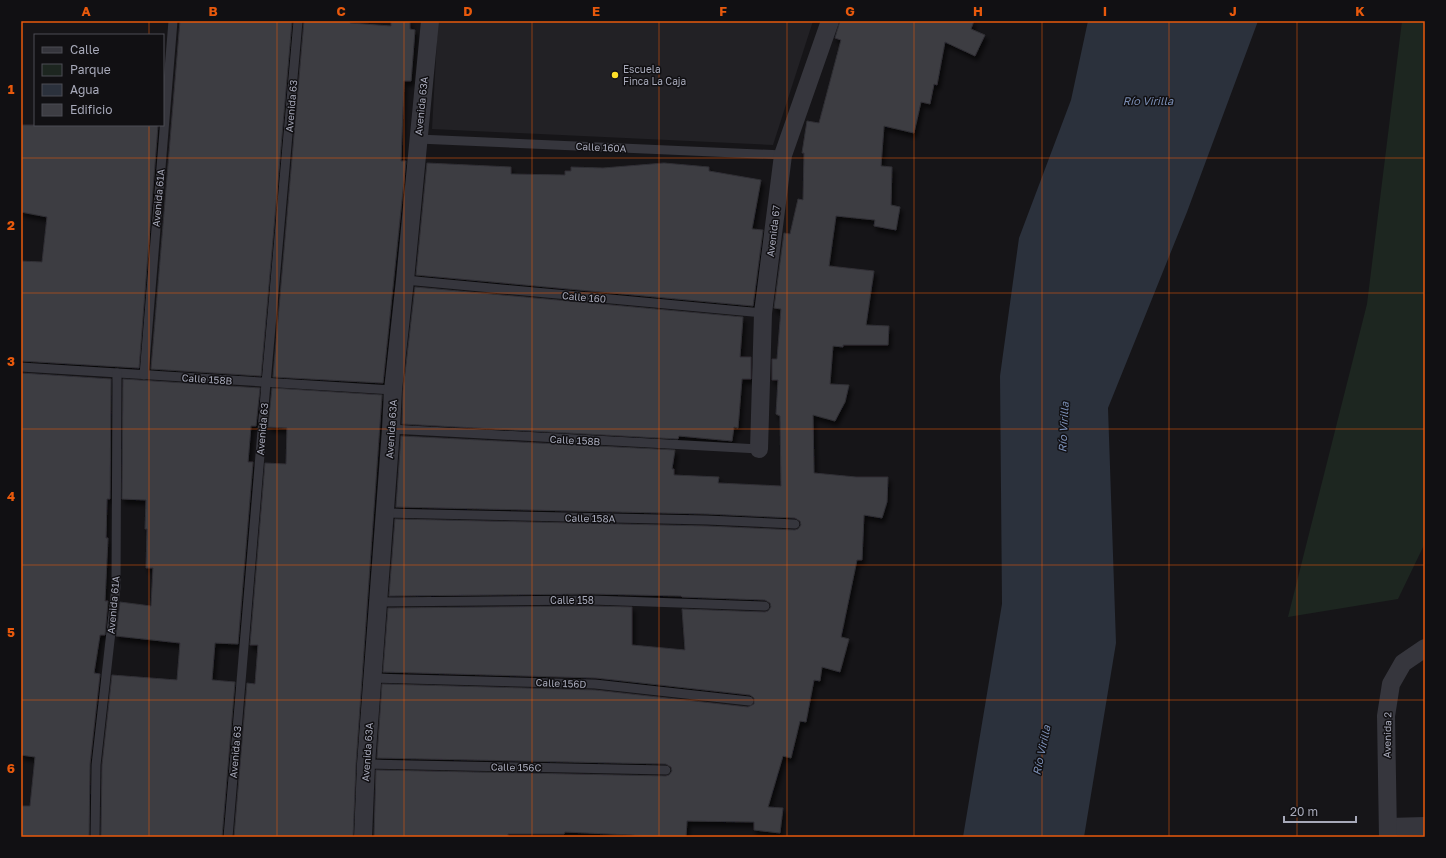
<svg xmlns="http://www.w3.org/2000/svg" width="1446" height="858" viewBox="0 0 1446 858" font-family="'Golos Text',sans-serif">
	<style>
		.built { fill: #222125 }
		.green { fill: #1d2620 }
		.water { fill: #2b313c }
		.building { fill: #3d3d43; stroke: #302f34; filter: url(#shadow) }
		.lines { fill: none; stroke-linecap: round; stroke-linejoin: round }
		.service { stroke: #36363d; stroke-width: 9 }
		.minor { stroke: #36363d; stroke-width: 18 }
		.grid { fill: none; stroke: #e8590c; stroke-width: 1; stroke-opacity: 0.55 }
		.poi-dot { fill: #fddf28; stroke: #111013; stroke-width: 1.5 }
		.labels { text-anchor: middle; dominant-baseline: central; stroke-width: 3; stroke-linejoin: round; paint-order: stroke }
		.poi-label { font-size: 10px; fill: #a7a9b9; stroke: #111013; text-anchor: start }
		.street-label { font-size: 10px; fill: #a7a9b9; stroke: #111013 }
		.water-label { font-size: 11px; font-style: italic; fill: #7b8fb6; stroke: #111013 }
		.neatline { fill: none; stroke: #e8590c; stroke-width: 1.5 }
		.grid-label { font-size: 13px; text-anchor: middle; font-weight: bold; fill: #e8590c }
	</style>
	<defs>
		<filter id="shadow"><feDropShadow dx="2.5" dy="4.5" stdDeviation="2" flood-color="#0009"/></filter>
	</defs>
	<rect width="100%" height="100%" fill="#161518"/>
	<path class="built" d="M 438,21 L 813,21 L 773,145 L 432,129 Z"/>
	<path class="green" d="M 1402,21 L 1425,21 L 1425,543 L 1398,599 L 1288,617 L 1367,304 Z"/>
	<path class="water" d="M 1088,21 L 1258,21 L 1187,212 L 1108,408 L 1116,643 L 1084,837 L 963,837 L 1002,604 L 1000,376 L 1019,238 L 1071,100 Z"/>
	<g class="building">
		<path d="M 180,21 L 292,21 L 261,376 L 151,369 Z"/>
		<path d="M 304,21 L 350,21 L 350,23 L 391,26 L 391,21 L 410,21 L 410,29 L 415,30 L 411,81 L 404,81 L 401,161 L 406,161 L 383,383 L 273,377 Z"/>
		<path d="M 840,21 L 974,21 L 971,29 L 985,35 L 975,56 L 945,42 L 937,85 L 934,84 L 930,104 L 921,102 L 914,133 L 884,126 L 881,166 L 892,167 L 891,205 L 900,207 L 896,230 L 874,226 L 875,220 L 836,216 L 829,266 L 874,271 L 866,325 L 889,326 L 888,345 L 843,345 L 843,347 L 833,346 L 830,384 L 849,385 L 845,402 L 835,421 L 813,415 L 814,473 L 856,477 L 888,477 L 887,502 L 882,518 L 864,515 L 862,560 L 857,560 L 841,637 L 849,639 L 840,672 L 822,667 L 820,681 L 814,680 L 806,722 L 800,721 L 791,758 L 783,756 L 768,807 L 783,808 L 780,833 L 754,830 L 754,822 L 687,821 L 686,837 L 646,837 L 632,835 L 565,832 L 564,834 L 508,834 L 508,837 L 374,837 L 376,770 L 666,776 L 669,775 L 672,771 L 671,767 L 666,764 L 377,758 L 382,684 L 595,690 L 748,707 L 754,704 L 754,698 L 750,695 L 596,678 L 383,672 L 388,608 L 592,606 L 632,607 L 632,645 L 685,650 L 682,609 L 765,612 L 768,611 L 771,607 L 770,603 L 765,600 L 682,597 L 681,596 L 592,594 L 389,596 L 395,519 L 707,526 L 795,530 L 798,529 L 801,525 L 800,521 L 795,518 L 707,514 L 396,507 L 401,436 L 675,450 L 672,469 L 674,469 L 674,475 L 719,477 L 718,483 L 781,486 L 780,416 L 776,414 L 778,380 L 772,380 L 772,359 L 777,359 L 781,309 L 774,308 L 784,233 L 790,234 L 798,199 L 803,200 L 804,153 L 802,153 L 807,121 L 819,123 L 841,40 L 835,38 Z"/>
		<path d="M 21,125 L 158,125 L 139,368 L 21,361 L 21,261 L 42,262 L 47,217 L 21,212 Z"/>
		<path d="M 427,163 L 511,167 L 511,174 L 565,175 L 565,171 L 571,171 L 571,167 L 603,168 L 664,163 L 709,167 L 709,171 L 761,180 L 752,229 L 763,230 L 753,306 L 416,275 Z"/>
		<path d="M 415,287 L 743,317 L 740,357 L 751,357 L 751,379 L 742,379 L 738,428 L 734,427 L 732,441 L 679,436 L 678,439 L 402,424 L 403,391 Z"/>
		<path d="M 21,373 L 111,379 L 110,499 L 107,499 L 106,538 L 108,538 L 105,601 L 108,601 L 105,635 L 100,635 L 94,673 L 100,674 L 90,764 L 89,837 L 21,837 L 21,806 L 30,806 L 35,757 L 21,755 Z"/>
		<path d="M 123,379 L 260,388 L 256,426 L 251,426 L 248,462 L 253,462 L 238,644 L 215,643 L 212,680 L 235,682 L 222,837 L 101,837 L 102,765 L 112,675 L 177,680 L 180,643 L 116,636 L 120,602 L 151,606 L 153,568 L 146,568 L 147,529 L 145,529 L 146,500 L 122,499 Z"/>
		<path d="M 272,388 L 382,395 L 356,763 L 353,837 L 234,837 L 247,683 L 255,684 L 258,645 L 250,645 L 265,463 L 286,464 L 287,428 L 268,427 Z"/>
	</g>
	<g class="lines">
		<g class="service">
			<path d="M 418,139 L 783,155"/>
			<path d="M 405,280 L 763,313"/>
			<path d="M 21,367 L 393,390"/>
			<path d="M 144,375 L 173,21"/>
			<path d="M 391,429 L 759,449"/>
			<path d="M 385,513 L 707,520 L 795,524"/>
			<path d="M 378,602 L 592,600 L 765,606"/>
			<path d="M 372,678 L 595,684 L 749,701"/>
			<path d="M 366,764 L 666,770"/>
			<path d="M 95,837 L 96,765 L 116,587 L 117,373"/>
			<path d="M 228,837 L 266,383 L 298,21"/>
		</g>
		<g class="minor">
			<path d="M 759,449 L 763,313 L 783,155 L 830,21"/>
			<path d="M 1388,827 L 1425,826"/>
			<path d="M 363,837 L 366,764 L 391,429 L 393,390 L 405,280 L 430,21"/>
			<path d="M 1388,837 L 1386,716 L 1391,684 L 1403,663 L 1425,648"/>
		</g>
	</g>
	<path class="grid" d="M 149,21 L 149,35M 277,21 L 277,837M 404,21 L 404,837M 532,21 L 532,837M 659,21 L 659,837M 787,21 L 787,837M 914,21 L 914,837M 1042,21 L 1042,837M 1169,21 L 1169,837M 1297,21 L 1297,837M 149,125 L 149,837M 21,158 L 1425,158M 21,293 L 1425,293M 21,429 L 1425,429M 21,565 L 1425,565M 21,700 L 1425,700"/>
	<circle class="poi-dot" cx="615" cy="75" r="4"/>
	<g class="labels">
		<g class="poi-label">
			<text x="623" y="69">Escuela<tspan x="623" dy="12">Finca La Caja</tspan></text>
		</g>
		<g class="street-label">
			<text transform="translate(291 106) rotate(-85)">Avenida 63</text>
			<text transform="translate(421 106) rotate(-84)">Avenida 63A</text>
			<text transform="translate(601 147) rotate(3)">Calle 160A</text>
			<text transform="translate(158 198) rotate(-85)">Avenida 61A</text>
			<text transform="translate(773 231) rotate(-83)">Avenida 67</text>
			<text transform="translate(584 297) rotate(5)">Calle 160</text>
			<text transform="translate(207 379) rotate(4)">Calle 158B</text>
			<text transform="translate(262 429) rotate(-85)">Avenida 63</text>
			<text transform="translate(391 429) rotate(-86)">Avenida 63A</text>
			<text transform="translate(575 440) rotate(3)">Calle 158B</text>
			<text transform="translate(590 518) rotate(1)">Calle 158A</text>
			<text x="572" y="600">Calle 158</text>
			<text transform="translate(113 605) rotate(-85)">Avenida 61A</text>
			<text transform="translate(561 683) rotate(2)">Calle 156D</text>
			<text transform="translate(1387 735) rotate(-89)">Avenida 2</text>
			<text transform="translate(235 752) rotate(-85)">Avenida 63</text>
			<text transform="translate(367 752) rotate(-86)">Avenida 63A</text>
			<text transform="translate(516 767) rotate(1)">Calle 156C</text>
		</g>
		<g class="water-label">
			<text x="1148" y="100">Río Virilla</text>
			<text transform="translate(1063 427) rotate(-87)">Río Virilla</text>
			<text transform="translate(1041 750) rotate(-78)">Río Virilla</text>
		</g>
	</g>
	<rect width="1446" height="858" fill="none" stroke="#111013" stroke-width="44"/>
	<rect x="34" y="34" width="130" height="92" fill="#111013" stroke="#4d4d55"/>
	<rect x="42" y="47" width="20" height="6" fill="#36363d" stroke="#4d4d55"/>
	<text x="70" y="54" font-size="12" fill="#a7a9b9">Calle</text>
	<rect x="42" y="64" width="20" height="12" fill="#1d2620" stroke="#4d4d55"/>
	<text x="70" y="74" font-size="12" fill="#a7a9b9">Parque</text>
	<rect x="42" y="84" width="20" height="12" fill="#2b313c" stroke="#4d4d55"/>
	<text x="70" y="94" font-size="12" fill="#a7a9b9">Agua</text>
	<rect x="42" y="104" width="20" height="12" fill="#3d3d43" stroke="#4d4d55"/>
	<text x="70" y="114" font-size="12" fill="#a7a9b9">Edificio</text>
	<path d="M1284 816v6h72v-6" fill="none" stroke="#a7a9b9" stroke-width="2"/>
	<text x="1290" y="816" font-size="12" fill="#a7a9b9" stroke="#111013" stroke-width="3" paint-order="stroke">20 m</text>
	<rect x="22" y="22" width="1402" height="814" class="neatline"/>
	<g class="grid-label">
		<text x="86" y="16">A</text>
		<text x="213" y="16">B</text>
		<text x="341" y="16">C</text>
		<text x="468" y="16">D</text>
		<text x="596" y="16">E</text>
		<text x="723" y="16">F</text>
		<text x="850" y="16">G</text>
		<text x="978" y="16">H</text>
		<text x="1105" y="16">I</text>
		<text x="1233" y="16">J</text>
		<text x="1360" y="16">K</text>
		<text x="11" y="94">1</text>
		<text x="11" y="230">2</text>
		<text x="11" y="366">3</text>
		<text x="11" y="501">4</text>
		<text x="11" y="637">5</text>
		<text x="11" y="773">6</text>
	</g>
</svg>
